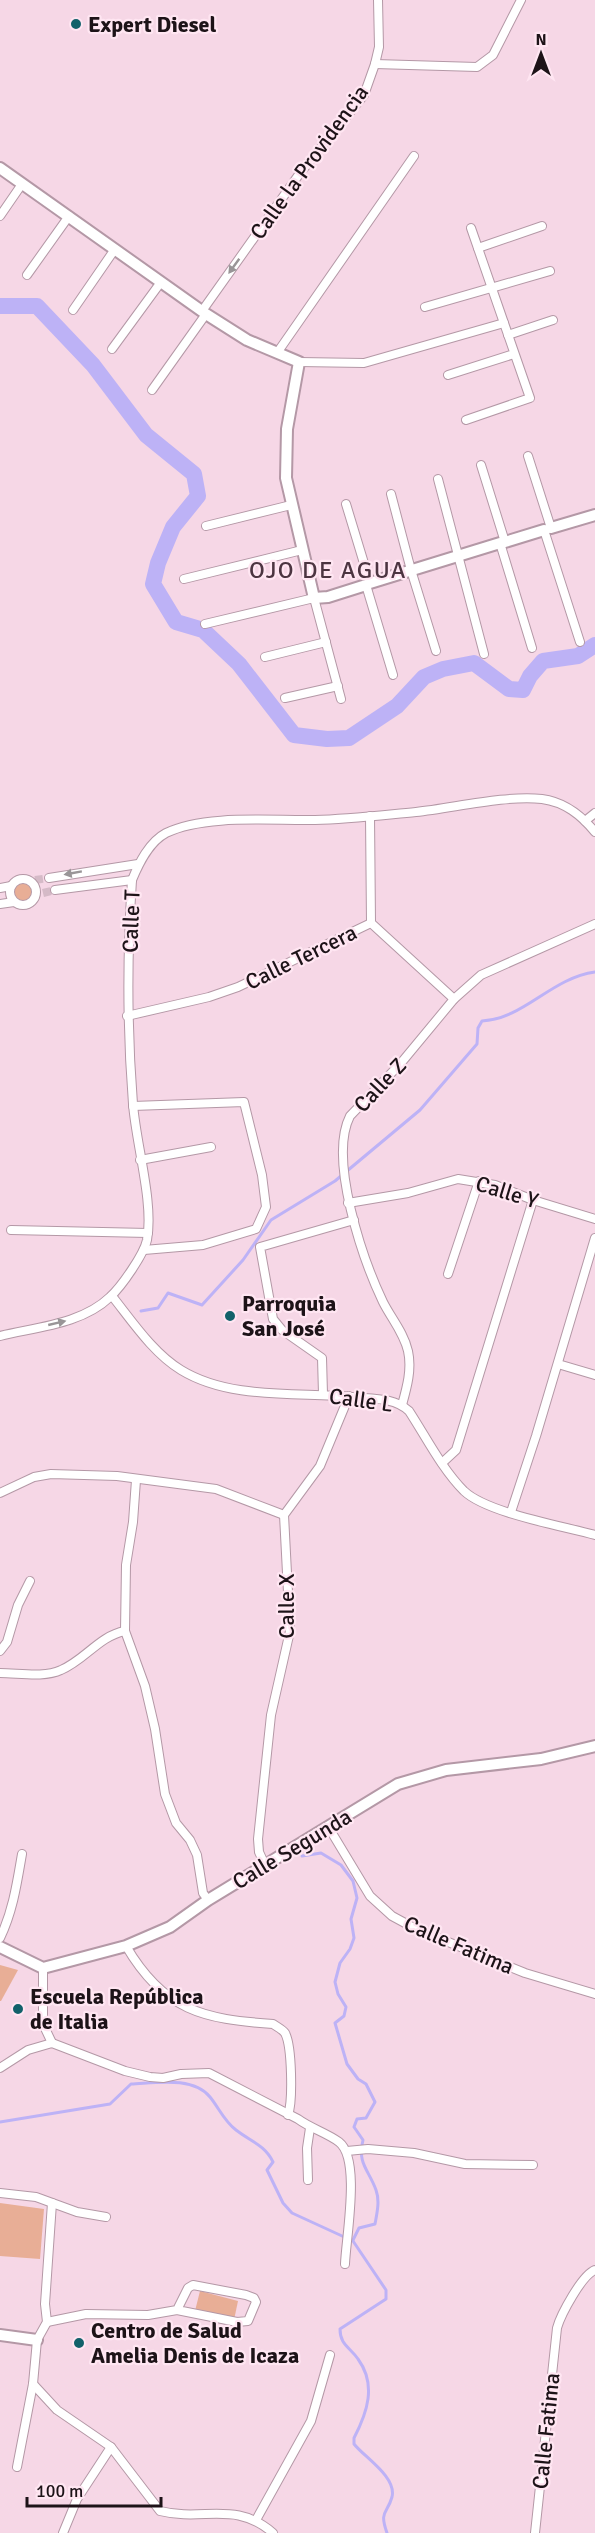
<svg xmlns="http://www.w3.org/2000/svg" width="595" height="2533" viewBox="0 0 595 2533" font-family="Signika,sans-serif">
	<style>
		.green { fill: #e8ae96 }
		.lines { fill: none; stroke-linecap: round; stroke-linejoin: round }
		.stream { stroke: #bdb2f6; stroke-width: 3 }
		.river { stroke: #bdb2f6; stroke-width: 16 }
		.street-tunnel { stroke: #d5bac7; stroke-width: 8; stroke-dasharray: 8 4; stroke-linecap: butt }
		.street-casing { stroke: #b498a6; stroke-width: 10 }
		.secondary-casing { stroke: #b498a6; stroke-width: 14 }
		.street { stroke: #fff; stroke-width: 8 }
		.secondary { stroke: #fff; stroke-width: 10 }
		.oneway { fill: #999597 }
		.poi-dot { fill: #12616a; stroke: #ffe6f2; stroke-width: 2 }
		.labels { text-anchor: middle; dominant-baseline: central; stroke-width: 4.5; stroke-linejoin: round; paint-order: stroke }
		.poi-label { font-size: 22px; font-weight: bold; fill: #1d1318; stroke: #ffe6f2; text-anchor: start }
		.street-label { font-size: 22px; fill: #1d1318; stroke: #ffe6f2 }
		.neighbourhood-label { font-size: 24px; letter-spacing: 1.5px; fill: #4c3541; stroke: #ffe6f2 }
	</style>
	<rect width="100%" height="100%" fill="#f6d7e6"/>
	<g class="green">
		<circle cx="23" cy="892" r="10"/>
		<path d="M 0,1965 L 18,1970 L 1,2001 L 0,2001 Z"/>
		<path d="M 0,2203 L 44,2209 L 40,2259 L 0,2256 Z"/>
		<path d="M 200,2291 L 238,2301 L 234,2320 L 195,2311 Z"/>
	</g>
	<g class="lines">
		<g class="stream">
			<path d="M 141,1311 L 158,1308 L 168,1293 L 202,1305 L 243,1260 L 271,1220 L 335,1181 L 420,1110 L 477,1044 L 478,1028 L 482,1021 C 524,1019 551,978 595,972"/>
			<path d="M 302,1856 L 321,1853 L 341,1865 L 353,1881 L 357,1898 L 351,1919 L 354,1938 L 350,1949 L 340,1963 L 335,1982 L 338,1994 L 346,2007 L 344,2016 L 335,2023 L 347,2064 L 358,2079 L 366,2084 L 375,2102 L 366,2118 L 357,2119 L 354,2127 L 363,2140 C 357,2164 369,2170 376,2190 C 380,2201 377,2213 375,2224 L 359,2228 L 353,2240"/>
			<path d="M 0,2122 L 110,2104 L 131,2084 C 155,2083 193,2076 210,2097 C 219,2108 224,2121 236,2130 C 250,2141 265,2145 273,2162 L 267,2170 L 283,2203 L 292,2213 L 353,2241 L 386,2290 L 386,2299 L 340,2329 C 340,2345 350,2347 358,2359 C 377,2385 367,2413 354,2438 L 354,2444 C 364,2457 397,2477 392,2497 C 387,2515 379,2510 387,2533"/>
		</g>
		<path class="river" d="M 0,306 L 37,306 L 93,365 L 146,435 L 194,474 L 198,496 L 173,527 L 158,563 L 153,584 L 176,622 L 203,630 L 239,664 L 294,735 L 327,739 L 349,738 L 397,706 L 424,677 L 443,669 L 474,663 L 509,689 L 523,690 L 530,676 L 543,661 L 578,656 L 595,645"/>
		<g class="street-tunnel">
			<path d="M 35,880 L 49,878"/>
			<path d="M 43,893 L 55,890"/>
		</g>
		<g class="street-casing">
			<g id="street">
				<path d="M 375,64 L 477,67 L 493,55 L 521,0"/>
				<path d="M 0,216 L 22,184"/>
				<path d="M 478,248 L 542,226"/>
				<path d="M 27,275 L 69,216"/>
				<path d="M 425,307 L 550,271"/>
				<path d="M 73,310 L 115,249"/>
				<path d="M 202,311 L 300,173 L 364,95 L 375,64 L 379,47 L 378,0"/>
				<path d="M 508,335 L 553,320"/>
				<path d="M 112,349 L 161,282"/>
				<path d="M 277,353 L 414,156"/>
				<path d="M 299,362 L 364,363 L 504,323"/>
				<path d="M 448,375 L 514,354"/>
				<path d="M 152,390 L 206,314"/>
				<path d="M 466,420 L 530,398 L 471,228"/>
				<path d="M 528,456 L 551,528 L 544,530 L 580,642"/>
				<path d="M 481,465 L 505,542 L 500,543 L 532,648"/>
				<path d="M 438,479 L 484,654"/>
				<path d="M 391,494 L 411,570 L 436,651"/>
				<path d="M 346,504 L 370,583 L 366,585 L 393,675"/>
				<path d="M 206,526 L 291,505"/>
				<path d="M 184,579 L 302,550"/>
				<path d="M 205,624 L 314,598 L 341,699"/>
				<path d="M 265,657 L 326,642"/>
				<path d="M 285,698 L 338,686"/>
				<path d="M 370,816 L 371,923"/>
				<path d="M 585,821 L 595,813"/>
				<path d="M 49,878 L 138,864"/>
				<circle cx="23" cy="892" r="13"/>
				<path d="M 0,888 L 11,886"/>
				<path d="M 55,890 L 132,880"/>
				<path d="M 0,904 L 14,902"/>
				<path d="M 371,923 L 454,999"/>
				<path d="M 127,1016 L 209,997 L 238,987 L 371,923"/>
				<path d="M 133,1106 L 244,1102 L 262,1175 L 266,1207 L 256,1229 L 203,1245 L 144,1250"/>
				<path d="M 140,1160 L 211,1147"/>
				<path d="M 348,1203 L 408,1193 L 458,1179 L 495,1185 L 533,1200 L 595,1219"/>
				<path d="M 11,1230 L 148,1233"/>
				<path d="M 448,1274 L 479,1181"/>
				<path d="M 112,1296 C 132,1321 153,1353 181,1370 C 230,1400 297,1392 352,1397 C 372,1399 394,1397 409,1411 C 426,1437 442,1469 464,1491 C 487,1513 563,1526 595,1535"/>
				<path d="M 0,1336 C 37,1327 82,1324 110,1297 C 122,1286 144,1254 147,1240 C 154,1203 136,1144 133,1104 C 127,1029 127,955 132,880 C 139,863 149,842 166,833 C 205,814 273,821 315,820 C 349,819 383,815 416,812 C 454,808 505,795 542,799 C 565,802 581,815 595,832"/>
				<path d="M 558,1364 L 595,1375"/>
				<path d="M 323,1394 L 322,1358 L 282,1330 L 273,1319 L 260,1247 L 354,1220"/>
				<path d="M 402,1405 C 407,1387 412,1369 408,1351 C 404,1333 391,1318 383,1302 C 363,1260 328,1159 350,1116 L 401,1063 L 454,999 L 481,975 L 595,924"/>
				<path d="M 442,1463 L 456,1450 L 533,1200"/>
				<path d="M 136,1480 L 133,1522 L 126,1565 L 125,1631 L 145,1686 L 155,1729 L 165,1794 L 176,1823 L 190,1840 L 197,1855 L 203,1893 L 208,1900"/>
				<path d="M 0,1493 L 34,1477 L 51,1474 L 117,1476 L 216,1489 L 284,1515"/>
				<path d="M 511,1512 L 536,1436 L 595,1238"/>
				<path d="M 0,1651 L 7,1642 L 18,1605 L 30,1581"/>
				<path d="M 0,1673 C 19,1673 44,1678 61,1670 C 85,1660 99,1636 125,1631"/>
				<path d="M 329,1828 L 370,1896 L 392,1916 L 416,1929 L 525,1973 L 595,1994"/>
				<path d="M 265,1865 L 259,1852 L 258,1839 L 271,1715 L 290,1631 L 284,1515 L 320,1466 L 349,1396"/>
				<path d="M 0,1938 C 13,1911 17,1883 22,1854"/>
				<path d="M 126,1946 C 164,2011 203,2019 273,2024 C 277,2027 282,2029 285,2033 C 292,2046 293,2101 288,2115"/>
				<path d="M 43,1968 L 43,2024 L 52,2043"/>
				<path d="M 0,2068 L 28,2050 L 52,2043 L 125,2071 L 150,2077 L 163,2078 L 181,2074 L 209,2073 L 298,2119 C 310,2128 327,2133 339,2142 C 361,2159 346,2237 345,2264"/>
				<path d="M 347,2151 L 368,2149 L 414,2153 L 465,2164 L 533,2165"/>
				<path d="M 308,2180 L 307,2148 L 310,2128"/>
				<path d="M 0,2193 L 36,2197 L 77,2212 L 106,2217"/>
				<path d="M 47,2322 L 86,2314 L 148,2315 L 177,2310 L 237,2322 L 248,2321 L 256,2302 L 254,2298 L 246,2295 L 193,2285 L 188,2288 L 177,2310"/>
				<path d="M 33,2384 L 57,2410 L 111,2447 L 160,2511 C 204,2522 235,2500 273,2533"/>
				<path d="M 17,2467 L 33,2384 L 37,2340 L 47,2322 L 45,2304 L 52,2203"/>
				<path d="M 256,2520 L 311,2421 L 330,2355"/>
				<path d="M 63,2533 L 77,2499 L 111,2447"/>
				<path d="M 535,2533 L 557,2328 C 561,2314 582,2275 595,2270"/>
			</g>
		</g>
		<g class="secondary-casing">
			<g id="secondary">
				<path d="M 0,168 L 206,314 L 247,340 L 299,362 L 287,429 L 286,478 L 314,598 L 328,597 L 366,585"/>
				<path d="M 551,528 L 595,515"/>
				<path d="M 505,542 L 544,530"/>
				<path d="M 370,583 L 500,543"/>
				<path d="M 0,1947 L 43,1968 L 126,1946 L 170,1927 L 208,1900 L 398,1784 L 446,1770 L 541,1759 L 595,1746"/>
				<path d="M 0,2335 L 37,2340"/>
			</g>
		</g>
		<use href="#street" class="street"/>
		<use href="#secondary" class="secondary"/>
	</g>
	<defs><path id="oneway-solid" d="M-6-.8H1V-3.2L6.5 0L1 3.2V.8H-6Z" transform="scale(1.5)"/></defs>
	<g class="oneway">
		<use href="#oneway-solid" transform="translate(234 266) rotate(126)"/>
		<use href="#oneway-solid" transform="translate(73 873) rotate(170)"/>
		<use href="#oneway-solid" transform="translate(57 1323) rotate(-13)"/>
	</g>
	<g class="poi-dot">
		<circle cx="76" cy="24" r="6"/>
		<circle cx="230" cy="1316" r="6"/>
		<circle cx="18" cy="2009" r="6"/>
		<circle cx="79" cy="2343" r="6"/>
	</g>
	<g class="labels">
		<g class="poi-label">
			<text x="88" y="24">Expert Diesel</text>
			<text x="242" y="1303">Parroquia<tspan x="242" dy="25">San José</tspan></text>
			<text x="30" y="1996">Escuela República<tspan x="30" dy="25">de Italia</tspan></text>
			<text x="91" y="2330">Centro de Salud<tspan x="91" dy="25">Amelia Denis de Icaza</tspan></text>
		</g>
		<g class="street-label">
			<text transform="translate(309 162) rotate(-54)">Calle la Providencia</text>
			<text transform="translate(131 921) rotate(-88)">Calle T</text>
			<text transform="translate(301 957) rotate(-26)">Calle Tercera</text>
			<text transform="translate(380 1085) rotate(-47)">Calle Z</text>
			<text transform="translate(507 1192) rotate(17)">Calle Y</text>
			<text transform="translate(361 1400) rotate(8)">Calle L</text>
			<text transform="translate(286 1606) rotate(-90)">Calle X</text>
			<text transform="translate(292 1849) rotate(-31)">Calle Segunda</text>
			<text transform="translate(459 1945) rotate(23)">Calle Fatima</text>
			<text transform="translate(546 2431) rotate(-84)">Calle Fatima</text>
		</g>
		<g class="neighbourhood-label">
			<text x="328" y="570">OJO DE AGUA</text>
		</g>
	</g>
	<g transform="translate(541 54)" stroke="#ffe6f2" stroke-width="4.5" paint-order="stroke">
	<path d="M0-4.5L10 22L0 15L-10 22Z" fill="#1d1318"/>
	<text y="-9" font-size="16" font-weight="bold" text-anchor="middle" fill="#1d1318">N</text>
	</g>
	<path d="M27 2497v9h134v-9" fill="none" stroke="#1d1318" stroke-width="3"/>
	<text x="36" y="2497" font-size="18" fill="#1d1318" stroke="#ffe6f2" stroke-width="4.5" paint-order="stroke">100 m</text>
</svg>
